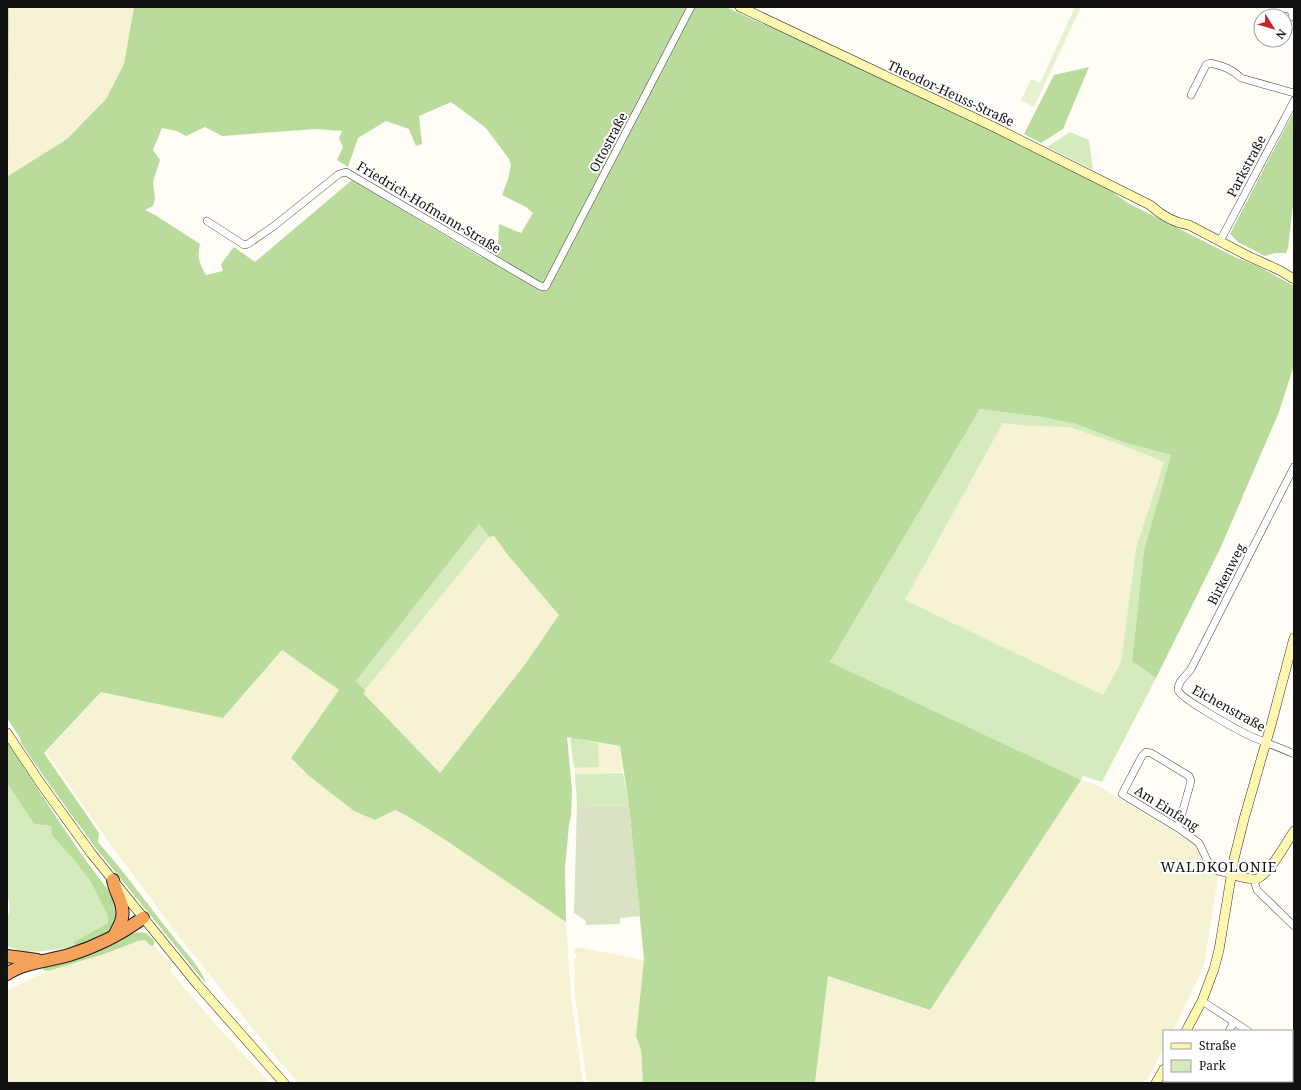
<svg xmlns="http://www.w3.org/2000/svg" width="1301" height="1090" viewBox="0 0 1301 1090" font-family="'Noto Serif',serif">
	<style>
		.farmland { fill: #f6f3d4 }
		.green { fill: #d5ebbd; fill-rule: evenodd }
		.forest { fill: #b9dc9c; fill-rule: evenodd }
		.cemetery { fill: #d9e3c4 }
		.pitch { fill: #e6f2cf }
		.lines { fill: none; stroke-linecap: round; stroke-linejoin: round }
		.street-casing { stroke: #444; stroke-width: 8 }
		.secondary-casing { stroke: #333; stroke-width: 10 }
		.highway-casing { stroke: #222; stroke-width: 14 }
		.street { stroke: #fff; stroke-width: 7 }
		.secondary { stroke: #fff6b0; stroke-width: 9 }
		.highway { stroke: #f5a25d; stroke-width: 12 }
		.labels { text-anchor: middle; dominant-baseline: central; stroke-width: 4; stroke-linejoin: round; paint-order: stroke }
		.street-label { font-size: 13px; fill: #111; stroke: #fff }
		.neighbourhood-label { font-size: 14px; letter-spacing: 1px; fill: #111; stroke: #fff }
	</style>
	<rect width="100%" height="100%" fill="#fffdf5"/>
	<g class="farmland">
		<path d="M 9,7 L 134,7 L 124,64 L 106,99 L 67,139 L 7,176 Z"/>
		<path d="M 1003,423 L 1029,426 L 1069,427 L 1119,444 L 1164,462 L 1136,548 L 1121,662 L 1103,695 L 905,600 Z"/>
		<path d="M 494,536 L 507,554 L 559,615 L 526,663 L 440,773 L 364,694 L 365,690 L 489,537 Z"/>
		<path d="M 282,650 L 339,690 L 291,758 L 309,776 L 354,811 L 375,820 L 395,810 L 409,817 L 447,841 L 566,922 L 571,997 L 583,1083 L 299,1083 L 277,1059 L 176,933 L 103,834 L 46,752 L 101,692 L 223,718 Z"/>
		<path d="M 598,743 L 620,746 L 623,772 L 575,774 L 574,768 L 599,767 Z"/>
		<path d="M 1081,780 L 1099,786 L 1192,843 L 1195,843 L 1216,872 L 1218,877 L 1204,964 L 1198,979 L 1173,1031 L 1164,1031 L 1164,1048 L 1145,1083 L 815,1083 L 828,976 L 930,1010 Z"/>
		<path d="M 145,940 L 151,946 L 154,945 L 172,967 L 169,970 L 218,1027 L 270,1083 L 7,1083 L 7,990 L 48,971 L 138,941 Z"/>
		<path d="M 578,947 L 644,960 L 636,1036 L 641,1050 L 643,1083 L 587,1083 L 575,996 L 574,958 L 576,958 L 576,953 L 574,953 L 575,949 Z"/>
	</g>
	<g class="green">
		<path d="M 1070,132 L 1089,140 L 1093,170 L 1047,147 Z"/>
		<path d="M 980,409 L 1042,417 L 1076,424 L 1126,443 L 1171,455 L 1144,550 L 1132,661 L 1156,678 L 1102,782 L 1083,776 L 1081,780 L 830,662 ZM 1003,423 L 1029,426 L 1069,427 L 1119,444 L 1164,462 L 1136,548 L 1121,662 L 1103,695 L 905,600 Z"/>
		<path d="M 479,524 L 489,537 L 365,690 L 356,681 Z"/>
		<path d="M 570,737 L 598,743 L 599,767 L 574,768 Z"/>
		<path d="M 623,773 L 629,806 L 577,805 L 575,774 Z"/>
		<path d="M 7,783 L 34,824 L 51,826 L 91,882 L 107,914 L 108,923 L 74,942 L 75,947 L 44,951 L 23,952 L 7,946 L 7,918 C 11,912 10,902 7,896 Z"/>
	</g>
	<g class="forest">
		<path d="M 7,7 L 9,7 L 8,176 L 67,139 L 106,99 L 124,64 L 134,7 L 726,7 L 892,83 L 1020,143 L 1101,184 L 1128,203 L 1237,258 L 1258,266 L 1294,286 L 1294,365 L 1279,412 L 1220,549 L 1156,678 L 1132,661 L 1144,550 L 1171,455 L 1126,443 L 1076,424 L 1042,417 L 980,409 L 830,662 L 1081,780 L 930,1010 L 828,976 L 815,1083 L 643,1083 L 641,1050 L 636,1036 L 644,960 L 629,806 L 620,746 L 567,737 L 572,790 L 571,816 L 569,825 L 565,868 L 566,922 L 447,841 L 409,817 L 395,810 L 375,820 L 354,811 L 309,776 L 291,758 L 339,690 L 282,650 L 223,718 L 101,692 L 44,753 L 99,833 L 98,842 C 125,873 149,906 175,939 C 185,952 201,967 206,984 L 95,847 L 47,781 L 21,743 L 20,738 L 7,718 ZM 451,102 L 486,128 L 509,159 L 511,165 L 508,179 L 502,195 L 526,207 L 533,213 L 521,233 L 499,224 L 498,243 L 481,257 L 352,180 L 255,262 L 234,247 L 221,264 L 223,271 L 206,275 C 199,263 197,258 200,244 L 155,215 L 145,210 L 153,206 L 155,198 L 153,182 L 160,160 L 153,150 L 162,128 L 177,131 L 186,136 L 205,127 L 222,136 L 316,129 L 342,131 L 339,138 L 343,147 L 337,160 L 348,167 L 358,138 L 386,121 L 409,129 L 416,146 L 422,144 L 419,116 ZM 479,524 L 489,537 L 494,536 L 507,554 L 559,615 L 526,663 L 440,773 L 364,694 L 365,690 L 356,681 Z"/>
		<path d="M 1089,67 L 1063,129 L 1041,143 L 1024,134 L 1054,75 Z"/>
		<path d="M 1294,111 L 1294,197 L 1288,248 L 1286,253 L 1275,253 L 1265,256 L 1238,242 L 1230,234 Z"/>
		<path d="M 7,742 C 38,789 68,837 102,882 C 109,891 122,905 119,917 C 114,935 89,941 75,947 L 74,942 L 108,923 L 107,914 L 91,882 L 76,862 L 52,835 L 51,826 L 34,824 L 7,783 Z"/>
		<path d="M 140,932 L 146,933 L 154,940 L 154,945 L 151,946 L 145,940 L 138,941 L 104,954 L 48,971 L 43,970 L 43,967 L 113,942 L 130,934 Z"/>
	</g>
	<path class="cemetery" d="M 577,805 L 629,806 L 640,916 L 620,918 L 620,924 L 586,925 L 586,921 L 574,913 Z"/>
	<path class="pitch" d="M 1075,7 L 1081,7 L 1034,107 L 1021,100 L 1031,79 L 1040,83 Z"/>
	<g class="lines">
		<g class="street-casing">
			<g id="street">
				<path d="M 1283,16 L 1285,16"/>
				<path d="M 1285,21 L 1294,26"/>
				<path d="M 1191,95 L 1206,65 L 1210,63 C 1223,66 1232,69 1241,78 L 1294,93"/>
				<path d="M 207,221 L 244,245 L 248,244 L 274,226 L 339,174 L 346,172 L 540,286 L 545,287 L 547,284 L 691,7"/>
				<path d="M 1220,241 L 1294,101"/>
				<path d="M 1294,467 L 1191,669 C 1187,675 1177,682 1178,690 C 1179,698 1238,730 1248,735 C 1263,742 1279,747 1294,754"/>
				<path d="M 1178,828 L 1191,781 L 1189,776 L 1151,753 L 1146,752 L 1142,756 L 1122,794 L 1178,828 L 1199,843 L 1209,864 L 1218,871 L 1230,874"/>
				<path d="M 1255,879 L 1255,884 L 1257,890 L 1294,926"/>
				<path d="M 1202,1001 L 1248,1031"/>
				<path d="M 1229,1031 L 1234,1022"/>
				<path d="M 1271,1081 L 1274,1083"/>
				<path d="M 1292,1081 L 1294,1078"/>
			</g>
		</g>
		<g class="secondary-casing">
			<g id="secondary">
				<path d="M 740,7 L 994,127 L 1150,205 C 1161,215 1175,223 1189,225 L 1248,256 L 1279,270 L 1294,279"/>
				<path d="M 7,733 L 41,784 L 91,853 L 197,984 L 284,1083"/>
				<path d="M 1230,874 C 1238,876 1247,879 1255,879 C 1267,879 1287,841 1294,831"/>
				<path d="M 1186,1031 L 1202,1001 L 1214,969 L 1219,950 L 1234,859 L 1244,819 L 1271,725 L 1294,638"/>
				<path d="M 1156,1083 L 1164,1069"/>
			</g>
		</g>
		<g class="highway-casing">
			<g id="highway">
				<path d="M 113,880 C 115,893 125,904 122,918 C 121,924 117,930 114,936"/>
				<path d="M 7,956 L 37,960"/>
				<path d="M 7,974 C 24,962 49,961 69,955 C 95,947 121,934 143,918"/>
			</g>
		</g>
		<use href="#street" class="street"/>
		<use href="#secondary" class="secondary"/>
		<use href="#highway" class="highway"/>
	</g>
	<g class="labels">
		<g class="street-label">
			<text transform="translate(951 93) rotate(25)">Theodor-Heuss-Straße</text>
			<text transform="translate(608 142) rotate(-62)">Ottostraße</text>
			<text transform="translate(1246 166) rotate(-62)">Parkstraße</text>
			<text transform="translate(429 207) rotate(31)">Friedrich-Hofmann-Straße</text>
			<text transform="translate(1226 574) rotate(-63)">Birkenweg</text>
			<text transform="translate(1229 708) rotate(29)">Eichenstraße</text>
			<text transform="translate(1167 808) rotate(32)">Am Einfang</text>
		</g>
		<g class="neighbourhood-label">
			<text x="1219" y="866">WALDKOLONIE</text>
		</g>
	</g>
	<rect width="1301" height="1090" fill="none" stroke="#111111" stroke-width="16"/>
	<rect x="1163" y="1030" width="130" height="52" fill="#ffffff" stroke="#a0a0a0"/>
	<rect x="1171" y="1043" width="20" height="6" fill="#fff6b0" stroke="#a0a0a0"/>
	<text x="1199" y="1050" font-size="12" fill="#111111">Straße</text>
	<rect x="1171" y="1060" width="20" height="12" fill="#d5ebbd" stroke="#a0a0a0"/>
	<text x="1199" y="1070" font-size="12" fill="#111111">Park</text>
	<g transform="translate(1273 28) rotate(127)"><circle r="19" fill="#ffffff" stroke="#a0a0a0"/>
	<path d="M0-3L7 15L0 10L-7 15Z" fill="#c4262e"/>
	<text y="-6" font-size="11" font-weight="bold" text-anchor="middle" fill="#111111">N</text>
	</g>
</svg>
